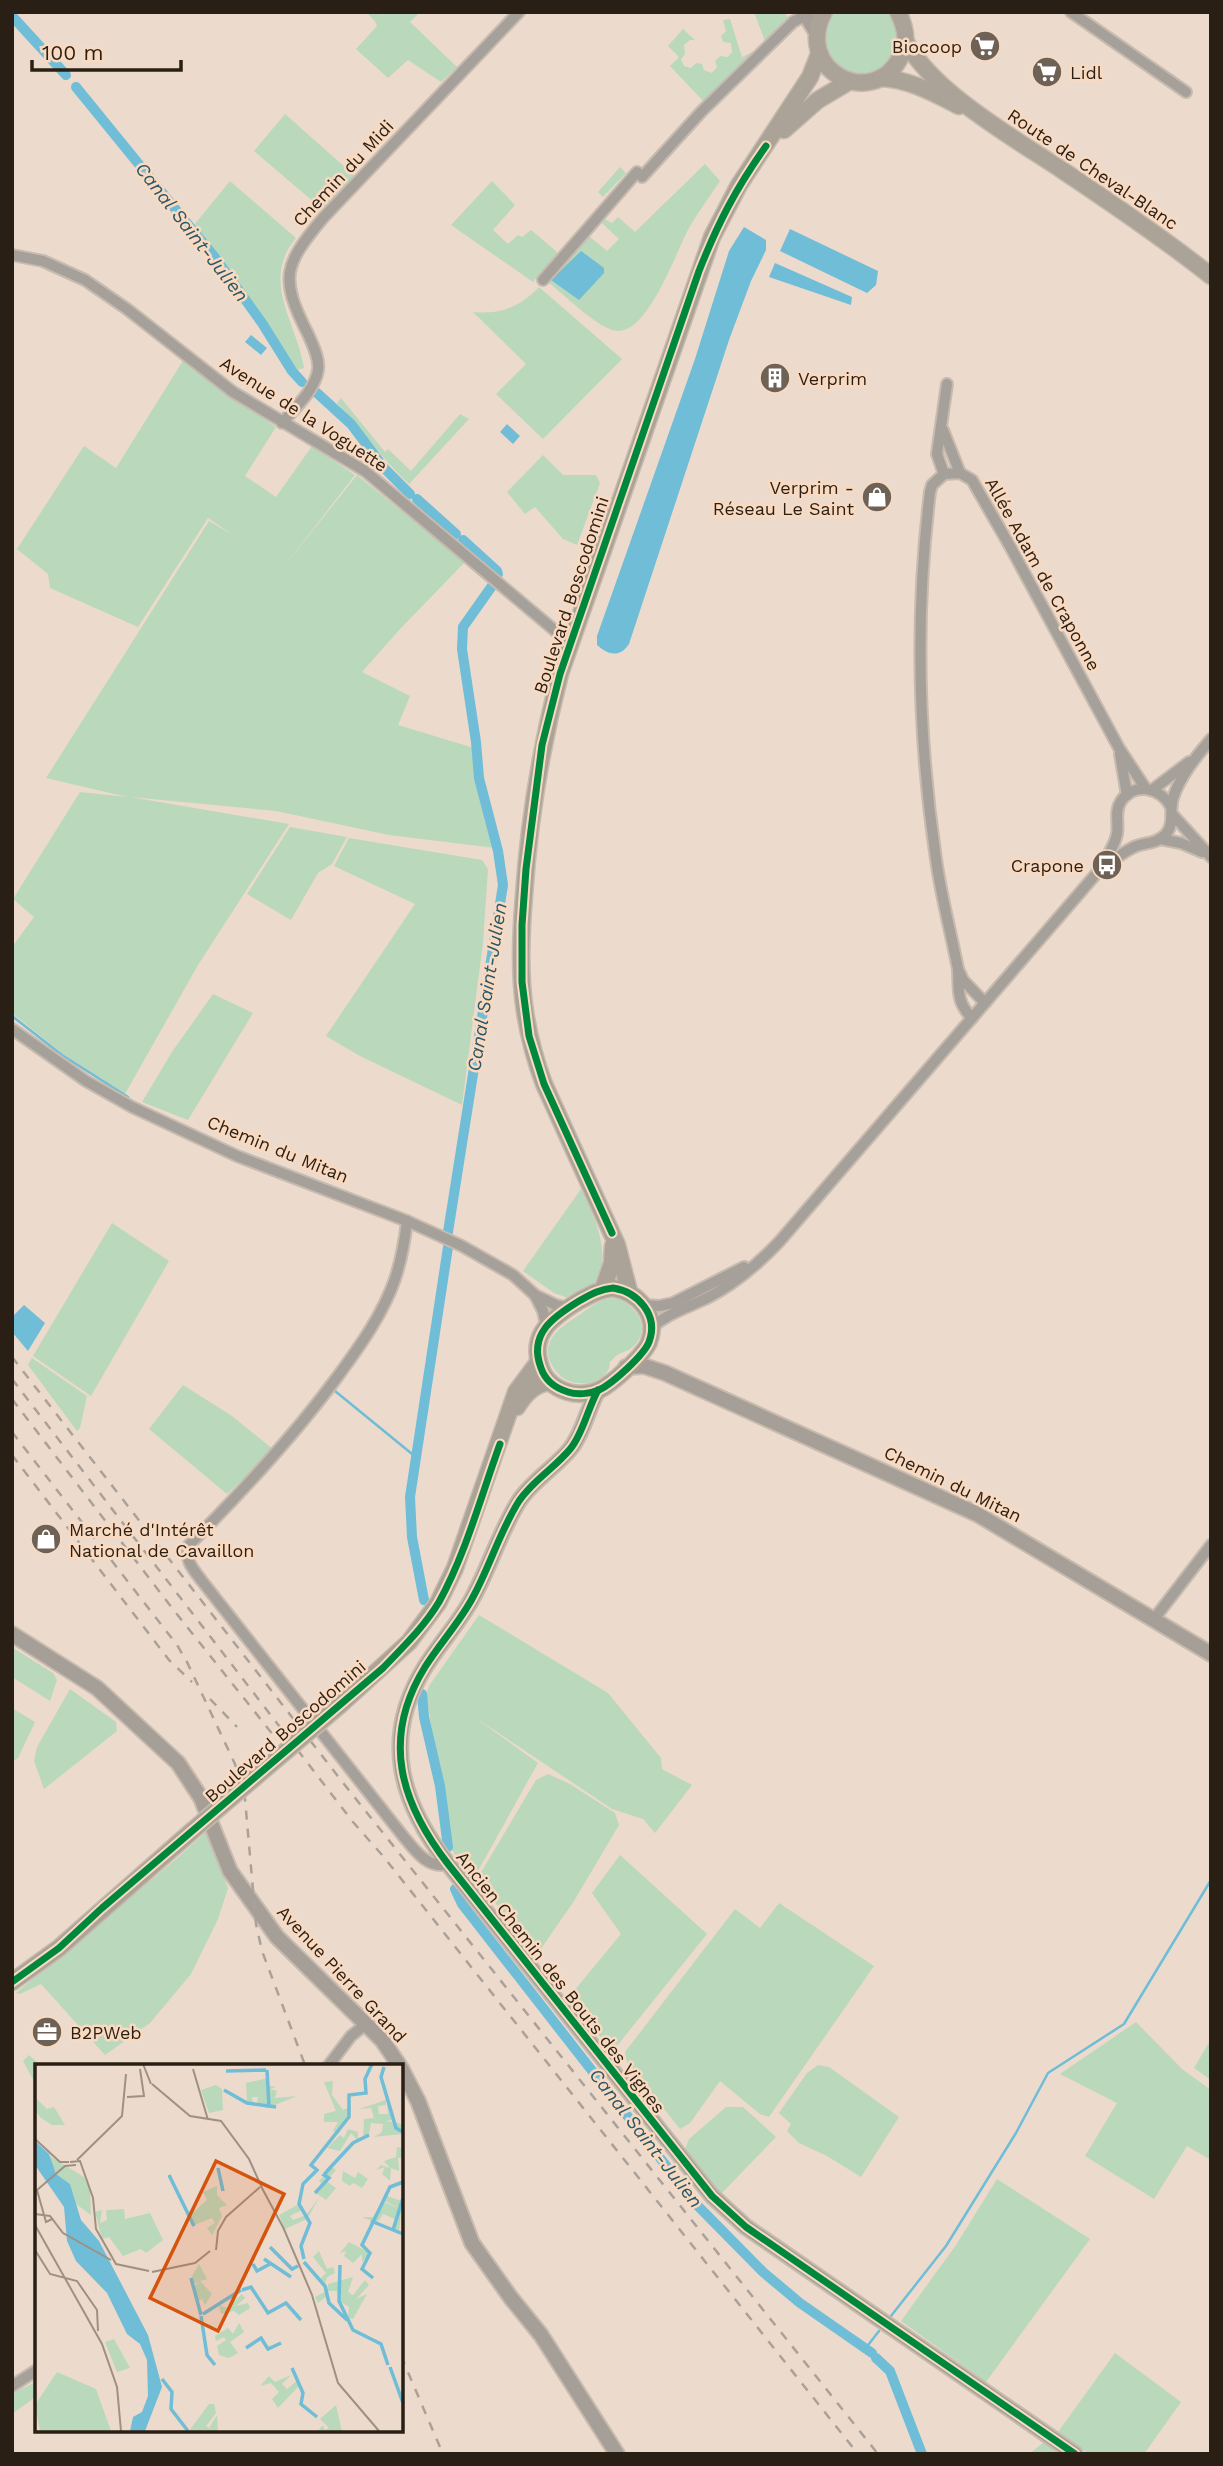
<svg xmlns="http://www.w3.org/2000/svg" width="1223" height="2466" font-family="'Work Sans',sans-serif">
<style>
.green{fill:#bad8bb}
.water{fill:#6fbdd7}
.lines{fill:none;stroke-linecap:round;stroke-linejoin:round}
.stream{stroke:#6fbdd7;stroke-width:2.5}
.canal{stroke:#6fbdd7;stroke-width:10}
.street-casing{stroke:#c7baae;stroke-width:14}
.secondary-casing{stroke:#c7baae;stroke-width:18}
.primary-casing{stroke:#c7baae;stroke-width:19}
.street{stroke:#a6a09a;stroke-width:10}
.secondary{stroke:#a69f97;stroke-width:14}
.primary{stroke:#aba298;stroke-width:16}
.rail{stroke:#aba199;stroke-width:2.5;stroke-dasharray:9 9;stroke-linecap:butt}
.primary-bridge-casing{stroke:#c7baae;stroke-width:19;stroke-linecap:butt}
.primary-bridge{stroke:#aba298;stroke-width:16}
.cycleway-casing{stroke:#f9dac0;stroke-width:11}
.cycleway{stroke:#00873e;stroke-width:7}
.labels{text-anchor:middle;dominant-baseline:central;stroke-width:5;stroke-linejoin:round;paint-order:stroke}
.poi-label{font-size:18px;fill:#2a1f15;stroke:#f9dac0;text-anchor:start}
.street-label{font-size:18px;fill:#2a1f15;stroke:#f9dac0}
.water-label{font-size:19px;font-style:italic;fill:#29586b;stroke:#f9dac0}
.inset-river{fill:none;stroke:#6fbdd7;stroke-width:3.5}
.inset-road{fill:none;stroke:#9e9083;stroke-width:2}
.view{fill:#d5530d;fill-opacity:0.15;stroke:#d5530d;stroke-width:3.5}
.inset-edge{fill:none;stroke:#2a1f15;stroke-width:3.5}
</style>
<rect width="100%" height="100%" fill="#ecdbcd"/>
<g class="green">
<polygon points="366,12 384,12 378,19 385,12 420,12 410,22 457,67 441,82 408,60 388,78 356,49 377,26 375,21"/>
<polygon points="754,12 785,12 790,22 766,44"/>
<path d="M832 12H890C898 25 902 39 894 53 870 97 802 64 832 12Z"/>
<polygon points="730,19 742,57 759,49 706,104 670,66 679,57 668,46 683,29 695,40 690,40 684,45 685,54 681,59 684,66 691,68 696,63 702,64 704,70 712,73 717,67 715,61 720,56 728,57 732,52 731,43 723,42 721,36 726,31 723,20"/>
<polygon points="285,114 355,176 322,209 254,151"/>
<path d="M705 164 720 181C710 196 699 211 690 226 677 249 650 330 619 331 601 332 565 295 549 283V277L589 236 607 251 619 239 602 223 605 219 612 223 618 217 635 232Z"/>
<polygon points="620,167 626,173 603,197 598,192"/>
<path d="M230 181 296 238C260 281 297 323 304 368L297 370 194 225Z"/>
<polygon points="492,181 515,205 493,230 508,244 518,235 522,237 531,230 556,251 557,254 533,282 451,225"/>
<path d="M539 287 622 359 543 439 496 394 526 364 473 312C500 315 520 307 539 287Z"/>
<polygon points="184,359 276,427 245,476 276,497 312,446 355,475 282,569 357,475 465,562 401,628 362,672 410,696 398,725 474,748 478,779 495,848 389,835 276,811 130,797 289,824 198,965 125,1094 63,1054 12,1013 12,947 34,917 13,899 80,792 127,797 46,778 209,521 233,535 208,518 138,627 50,588 48,574 17,549 84,446 116,468"/>
<path d="M341 398 385 452 388 449 411 471 460 414 469 419 409 484C383 460 362 429 337 403Z"/>
<polygon points="543,455 563,475 596,475 600,483 577,545 563,539 535,507 525,514 507,492"/>
<polygon points="290,827 347,837 332,864 318,873 291,920 247,894"/>
<polygon points="349,838 482,860 488,869 483,943 462,1105 360,1056 326,1036 415,904 334,866"/>
<polygon points="213,994 253,1013 188,1120 142,1102 172,1052"/>
<path d="M581 1189C593 1214 613 1254 596 1281 590 1290 577 1294 568 1298L554 1293 523 1271Z"/>
<polygon points="112,1223 169,1261 91,1396 33,1356"/>
<path d="M612 1298C634 1301 652 1326 635 1345 628 1353 619 1351 613 1359 606 1366 612 1359 609 1368 605 1380 588 1385 577 1383 568 1382 560 1377 555 1370 536 1343 559 1328 579 1315 590 1308 599 1299 612 1298Z"/>
<polygon points="32,1358 87,1396 80,1428 77,1431 28,1365"/>
<polygon points="183,1385 232,1416 274,1450 227,1494 149,1429"/>
<polygon points="479,1615 608,1693 661,1758 662,1769 692,1785 655,1833 643,1819 612,1809 473,1716 538,1763 473,1880 452,1850 426,1695 429,1686"/>
<polygon points="13,1648 53,1673 57,1680 50,1701 12,1677"/>
<polygon points="70,1689 116,1722 117,1731 44,1789 34,1761 37,1747"/>
<polygon points="12,1708 35,1722 18,1758 12,1762"/>
<polygon points="548,1774 570,1784 615,1813 619,1825 574,1901 536,1956 477,1879 536,1780"/>
<polygon points="207,1831 228,1888 218,1919 191,1974 150,2023 105,2055 41,1984 20,1994 16,1993 175,1860"/>
<polygon points="620,1855 707,1934 612,2052 569,1997 621,1934 592,1893"/>
<polygon points="779,1903 874,1966 769,2117 760,2114 720,2081 690,2123 680,2129 627,2062 625,2052 735,1909 760,1928"/>
<polygon points="1136,2022 1182,2069 1211,2090 1211,2160 1187,2146 1154,2199 1085,2156 1117,2103 1060,2074"/>
<polygon points="1211,2039 1211,2080 1194,2068"/>
<polygon points="29,2055 40,2065 37,2065 37,2087 23,2061"/>
<polygon points="818,2065 829,2067 899,2117 861,2177 827,2156 799,2143 787,2131 791,2124 779,2113 807,2073"/>
<polygon points="726,2107 743,2107 776,2137 720,2195 684,2152 689,2139"/>
<polygon points="997,2179 1090,2239 986,2382 901,2321 956,2245"/>
<polygon points="1115,2353 1181,2402 1144,2454 1089,2454 1058,2432"/>
<polygon points="37,2381 37,2396 12,2414 12,2394"/>
<polygon points="1044,2442 1060,2454 1029,2454"/>
</g>
<g class="water">
<path d="M744 227 766 240V250L751 281 729 340 629 644C620 658 608 655 597 645V636L695 359 729 251Z"/>
<polygon points="790,229 878,271 876,285 867,293 780,251"/>
<polygon points="581,251 604,268 604,273 579,300 551,280"/>
<polygon points="775,263 852,297 851,305 769,277"/>
<polygon points="251,335 267,348 261,355 245,342"/>
<polygon points="507,424 520,436 513,444 500,432"/>
<polygon points="24,1305 45,1323 28,1351 12,1332 12,1317"/>
</g>
<g class="lines">
<g class="stream">
<polyline points="12,1016 62,1055 128,1097"/>
<polyline points="335,1391 417,1458"/>
<polyline points="891,2316 946,2246 1016,2133 1048,2073 1124,2024 1211,1880"/>
<polyline points="865,2349 879,2331"/>
</g>
<g class="canal">
<polyline points="12,16 66,75"/>
<polyline points="76,87 216,259 262,323 292,371 302,382"/>
<polyline points="317,393 351,424 385,469 410,494"/>
<polyline points="417,499 456,534"/>
<polyline points="463,540 497,571 498,574"/>
<polyline points="448,1232 503,885 498,851 479,778 476,742 462,649 463,627 492,586"/>
<polyline points="424,1600 412,1537 410,1497 448,1247"/>
<polyline points="422,1694 424,1717 440,1786 448,1847"/>
<polyline points="455,1889 462,1904 696,2204 763,2272 800,2303 872,2353"/>
<polyline points="876,2358 890,2371 922,2454"/>
</g>
<g class="street-casing">
<g id="street">
<polyline points="1071,12 1186,92"/>
<polyline points="12,255 43,261 85,280 127,309 233,392 365,471 559,634"/>
<polyline points="543,280 637,172 642,177 701,112 793,22 806,15"/>
<path d="M282 423C295 408 315 390 318 370 320 359 312 343 308 334 279 277 284 265 323 218L519 12"/>
<polyline points="943,430 960,473"/>
<polyline points="944,474 937,454 947,384"/>
<polyline points="1120,754 1127,795"/>
<polyline points="1152,790 1189,762"/>
<polyline points="1172,814 1211,857"/>
<polyline points="1160,839 1181,843 1202,852"/>
<path d="M1101 870C1111 862 1120 854 1132 848 1143 842 1156 845 1166 834 1175 823 1169 811 1173 798 1180 776 1196 757 1211 739"/>
<path d="M958 969C951 933 941 896 936 859 918 737 915 614 930 492L932 485 944 474 960 473 972 480 1011 548 1119 748 1146 789"/>
<path d="M972 1018C956 1002 959 989 958 969L963 980 985 1003"/>
<polyline points="12,1029 86,1081 132,1107 237,1156 407,1221 462,1246 513,1275 535,1295 556,1305 569,1308"/>
<path d="M407 1221C405 1239 401 1261 395 1279 383 1314 360 1346 338 1376 293 1437 243 1491 189 1545 184 1560 193 1569 202 1581L403 1836C414 1849 428 1870 448 1864"/>
<polyline points="535,1295 543,1311 546,1325"/>
<polyline points="644,1305 659,1306 673,1303 744,1267"/>
<path d="M651 1328C668 1313 689 1307 709 1297 736 1283 758 1264 779 1242L1096 874C1104 862 1114 848 1117 834 1119 823 1114 812 1121 801 1135 781 1161 788 1171 807"/>
<polyline points="1154,1619 1211,1545"/>
<polyline points="329,2065 351,2036 366,2024"/>
<polyline points="12,2386 37,2370"/>
</g>
</g>
<g class="secondary-casing">
<g id="secondary">
<polyline points="804,12 816,32"/>
<polyline points="626,1367 644,1366 665,1373 977,1514 1211,1654"/>
<path d="M598 1390C588 1408 583 1433 571 1448 556 1467 533 1480 519 1501 500 1531 490 1566 473 1597 460 1622 440 1643 425 1667 381 1738 400 1802 448 1864L712 2196 746 2227 1075 2454"/>
<polyline points="12,1634 97,1688 178,1763 201,1798 230,1871 277,1937 382,2040 399,2065"/>
<polyline points="401,2068 418,2101 472,2243 511,2298 541,2335 617,2454"/>
</g>
</g>
<g class="primary-casing">
<g id="primary">
<path d="M824 12C793 70 872 111 900 58 909 43 906 28 898 12"/>
<path d="M906 42C934 93 1014 138 1062 170 1113 204 1163 238 1211 276"/>
<path d="M880 78C909 79 934 93 959 106"/>
<polyline points="784,130 818,100 850,81"/>
<path d="M613 1288C638 1292 659 1315 649 1342 644 1355 612 1384 599 1390 590 1394 577 1395 568 1392 555 1388 545 1380 541 1368 528 1334 553 1317 579 1301 590 1295 600 1289 613 1288Z"/>
<polyline points="603,1289 612,1263 613,1246"/>
<path d="M629 1291 617 1245 544 1084C535 1060 529 1037 525 1012 519 973 521 933 524 895 529 820 541 747 560 674L712 237 739 185 810 77 819 54"/>
<path d="M517 1407C525 1394 534 1384 550 1382"/>
<polyline points="340,1705 409,1642 438,1603 455,1568 516,1392 539,1361"/>
<polyline points="12,1982 59,1948 192,1831"/>
</g>
</g>
<use href="#street" class="street"/>
<use href="#secondary" class="secondary"/>
<use href="#primary" class="primary"/>
<g class="rail">
<polyline points="12,1357 344,1784 878,2454"/>
<polyline points="12,1379 353,1822 383,1856 858,2454"/>
<polyline points="12,1399 172,1608 274,1736"/>
<polyline points="12,1432 177,1645 187,1662 235,1764 245,1799 256,1924 262,1951 305,2065"/>
<polyline points="12,1455 169,1660 192,1682"/>
<polyline points="210,1699 237,1727"/>
<polyline points="401,2356 443,2454"/>
</g>
<g class="primary-bridge-casing">
<polyline id="primary-bridge" points="192,1831 340,1705"/>
</g>
<use href="#primary-bridge" class="primary-bridge"/>
<g class="cycleway-casing">
<g id="cycleway">
<path d="M612 1233 544 1084 529 1036 522 982V925L526 869 542 745 560 674 699 271C718 223 736 188 766 146"/>
<path d="M613 1288C638 1292 659 1315 649 1342 644 1355 612 1384 599 1390 590 1394 577 1395 568 1392 555 1388 545 1380 541 1368 528 1334 553 1317 579 1301 590 1295 600 1289 613 1288Z"/>
<path d="M598 1390C588 1408 583 1433 571 1448 556 1467 533 1480 519 1501 500 1531 490 1566 473 1597 460 1622 440 1643 425 1667 381 1738 400 1802 448 1864L712 2196 746 2227 1075 2454"/>
<path d="M12 1982 59 1948 102 1908 383 1668C403 1647 424 1627 439 1602 466 1553 481 1496 500 1444"/>
</g>
</g>
<use href="#cycleway" class="cycleway"/>
</g>
<defs>
<g id="supermarket-disc" transform="scale(1.575)"><circle r="9.5" fill="#6e6155" stroke="#f9dac0"/><path d="M-6-5.5h2.5l.6 2H6L4.5 2H-2.5L-4.4-4H-6ZM-1.5 3.2a1.3 1.3 0 1 0 .1 0ZM3 3.2a1.3 1.3 0 1 0 .1 0Z" fill="#fff"/></g>
<g id="building-disc" transform="scale(1.575)"><circle r="9.5" fill="#6e6155" stroke="#f9dac0"/><path d="M-4-6H4V6H1V3H-1V6H-4ZM-2.5-4.3h1.7v1.8h-1.7ZM.8-4.3h1.7v1.8H.8ZM-2.5-1h1.7V.8h-1.7ZM.8-1h1.7V.8H.8Z" fill="#fff"/></g>
<g id="shop-disc" transform="scale(1.575)"><circle r="9.5" fill="#6e6155" stroke="#f9dac0"/><path d="M-5-2.5h2.3a2.7 3.5 0 0 1 5.4 0H5L5.5 6h-11ZM-1.5-2.5h3a1.5 2.3 0 0 0-3 0Z" fill="#fff"/></g>
<g id="bus-disc" transform="scale(1.575)"><circle r="9.5" fill="#6e6155" stroke="#f9dac0"/><path d="M-5-6H5V4H4V6H2V4H-2V6H-4V4H-5ZM-3.5-4V0h7V-4ZM-3.5 1.2v1.5H-2V1.2ZM2 1.2v1.5H3.5V1.2Z" fill="#fff"/></g>
<g id="office-disc" transform="scale(1.575)"><circle r="9.5" fill="#6e6155" stroke="#f9dac0"/><path d="M-6-3h4V-5.5h4V-3h4V5H-6ZM-1-4.5V-3h2v-1.5ZM-6 0V1H6V0Z" fill="#fff"/></g>
</defs>
<g fill-rule="evenodd">
<use href="#supermarket-disc" x="985" y="46"/>
<use href="#supermarket-disc" x="1047" y="72"/>
<use href="#building-disc" x="775" y="378"/>
<use href="#shop-disc" x="877" y="497"/>
<use href="#bus-disc" x="1107" y="865"/>
<use href="#shop-disc" x="46" y="1539"/>
<use href="#office-disc" x="47" y="2032"/>
</g>
<g class="labels">
<g class="poi-label">
<text x="962" y="46" text-anchor="end">Biocoop</text>
<text x="1070" y="72">Lidl</text>
<text x="798" y="378">Verprim</text>
<text x="854" y="487" text-anchor="end">Verprim -<tspan x="854" dy="21">Réseau Le Saint</tspan></text>
<text x="1084" y="865" text-anchor="end">Crapone</text>
<text x="69" y="1529">Marché d'Intérêt<tspan x="69" dy="21">National de Cavaillon</tspan></text>
<text x="70" y="2032">B2PWeb</text>
</g>
<g class="street-label">
<text transform="translate(1093 169) rotate(34)">Route de Cheval-Blanc</text>
<text transform="translate(343 173) rotate(-47)">Chemin du Midi</text>
<text transform="translate(304 414) rotate(33)">Avenue de la Voguette</text>
<text transform="translate(1043 574) rotate(61)">Allée Adam de Craponne</text>
<text transform="translate(571 595) rotate(-72)">Boulevard Boscodomini</text>
<text transform="translate(278 1149) rotate(22)">Chemin du Mitan</text>
<text transform="translate(953 1484) rotate(26)">Chemin du Mitan</text>
<text transform="translate(285 1731) rotate(-41)">Boulevard Boscodomini</text>
<text transform="translate(342 1974) rotate(47)">Avenue Pierre Grand</text>
<text transform="translate(561 1982) rotate(52)">Ancien Chemin des Bouts des Vignes</text>
</g>
<g class="water-label">
<text transform="translate(192 232) rotate(52)">Canal Saint-Julien</text>
<text transform="translate(487 987) rotate(-81)">Canal Saint-Julien</text>
<text transform="translate(646 2138) rotate(52)">Canal Saint-Julien</text>
</g>
</g>
<g transform="translate(35 2064)">
<rect width="368" height="368" fill="#ecdbcd"/>
<path d="M233 14 235 22 241 23 235 25 242 27 240 34 262 32 233 44 222 41 223 33H217L218 40 212 38 211 19ZM298 17 297 31 308 46 315 43 314 32 316 44 304 69 298 67 303 58H289V50L301 47 289 18ZM181 21 187 25 188 46 174 49 166 26ZM0 33 12 45 19 43 30 61H17L6 54 0 47ZM351 36V41L343 42 344 50H353L352 41H356L358 56 351 57 367 60V70L339 73 347 68 348 60 336 59 334 70 328 74 329 55 339 54 336 44 324 45ZM313 65 323 68V77L316 69 305 87 292 84 305 71 309 74ZM362 83 367 84V94H363L364 107 356 104 355 117 347 110 350 103 341 106 346 101 355 104 349 97 361 93ZM13 91 49 113 55 126 56 151 41 140 35 120 21 110ZM297 103 301 106 291 117 301 124 291 136 281 129 288 121 284 117ZM308 107 320 114 323 108 333 115 327 124 318 119 315 122 307 117ZM182 122V131L192 141 184 144 187 152 177 171 172 164 180 159 177 154 159 161 154 152 172 136 168 128ZM352 132 367 137 364 168 359 167 362 156 348 150 342 159 327 153H338L349 138 365 145 350 137ZM284 134 272 155 250 165 244 151 264 140 267 146 255 152 258 156 271 151ZM89 145 90 155 115 149 128 176 111 189 106 185 88 192 74 173 67 175 60 148 67 146 65 159 72 156 71 146ZM314 178 335 189 327 198V190L318 199 309 192 311 187 305 189ZM284 187 292 205 298 203 300 209 292 213 290 220 284 216 291 209 278 193ZM164 200 172 215 165 217 177 230 170 241 167 235 162 238 159 223 163 218 158 220 157 212ZM318 213 313 228 318 231 330 216 334 221 321 235 332 230 318 255 313 254 314 243 304 237 302 227H292L293 231 283 239 280 233 290 228 291 232 293 220ZM207 230 210 234 201 242 213 239 215 244 204 251 199 247 186 250 184 241 192 244ZM204 259 209 268 195 278 203 289 194 294 184 291 182 282 191 276 189 273 181 277 180 272 193 264 198 270ZM79 275 95 304 82 308 70 278ZM22 308 61 325 76 367H5L0 341ZM256 311 247 320 252 325 263 316 265 321 243 344 237 335 244 328 236 319 225 322 234 312 240 318ZM174 340H179L181 349 171 362 174 364 182 351 183 367H154ZM301 341 307 367H283L288 361 290 366 294 364 285 355Z" fill="#bad8bb"/>
<path d="M0 77 14 90 21 110 35 120 46 156 64 177 113 271 127 323 110 367H95L98 353 107 348 113 332 112 296 105 280 92 270 72 229 41 197 32 177 29 143 0 101Z" fill="#6fbdd7"/>
<path class="inset-river" d="M349 3 346 13 361 64 368 68M232 6 234 43M191 7 231 6M189 26 212 39 241 43M183 104 188 127M134 111 159 162M280 129 294 114 289 111 293 106 318 79 334 71M336 157 368 170M358 166 368 134M235 183 257 205 263 202M229 195 256 213M269 195 266 182 275 159 264 140 268 120 282 106 276 101 314 53V31L331 29 330 15 337 0M269 198 290 222 294 239 312 256M218 200 222 207 235 200M305 201 304 237 318 266 346 280 353 301M156 214 166 251M338 214 327 205 335 189 327 181 355 123 368 118M207 226 216 223 233 249 251 239 266 256M168 250 206 226M166 252 172 291 180 301M211 284 226 274 233 285 246 279M355 303 368 339M257 304 268 329 266 340 282 353M127 315 137 328 136 345 153 367"/>
<path class="inset-road" d="M108 0 116 20M158 5 173 56M117 20 155 52 186 57 214 95 228 126M92 33 109 32 105 5M0 75 25 98H34M42 96 87 52 91 10M35 98 45 97 58 134 61 165 81 200 114 207M228 126 249 165M0 150 15 152 28 169 76 196M17 155 11 158 2 126 30 102 41 101M0 161 67 280 82 323 86 367M248 163 277 231 303 319 344 367M0 186 15 210 42 217 62 246 63 267M181 186 183 167 191 153 225 123M117 208 160 199 175 187"/>
<path class="view" d="M181 97 249 130 183 267 115 234Z"/>
<rect width="368" height="368" class="inset-edge"/>
</g>
<rect width="1223" height="2466" fill="none" stroke="#2a1f15" stroke-width="28"/>
<path d="M32 60v10h149v-10" fill="none" stroke="#2a1f15" stroke-width="3.5"/>
<text x="42" y="60" font-size="21" fill="#2a1f15" stroke="#f9dac0" stroke-width="5" paint-order="stroke">100 m</text>
</svg>
